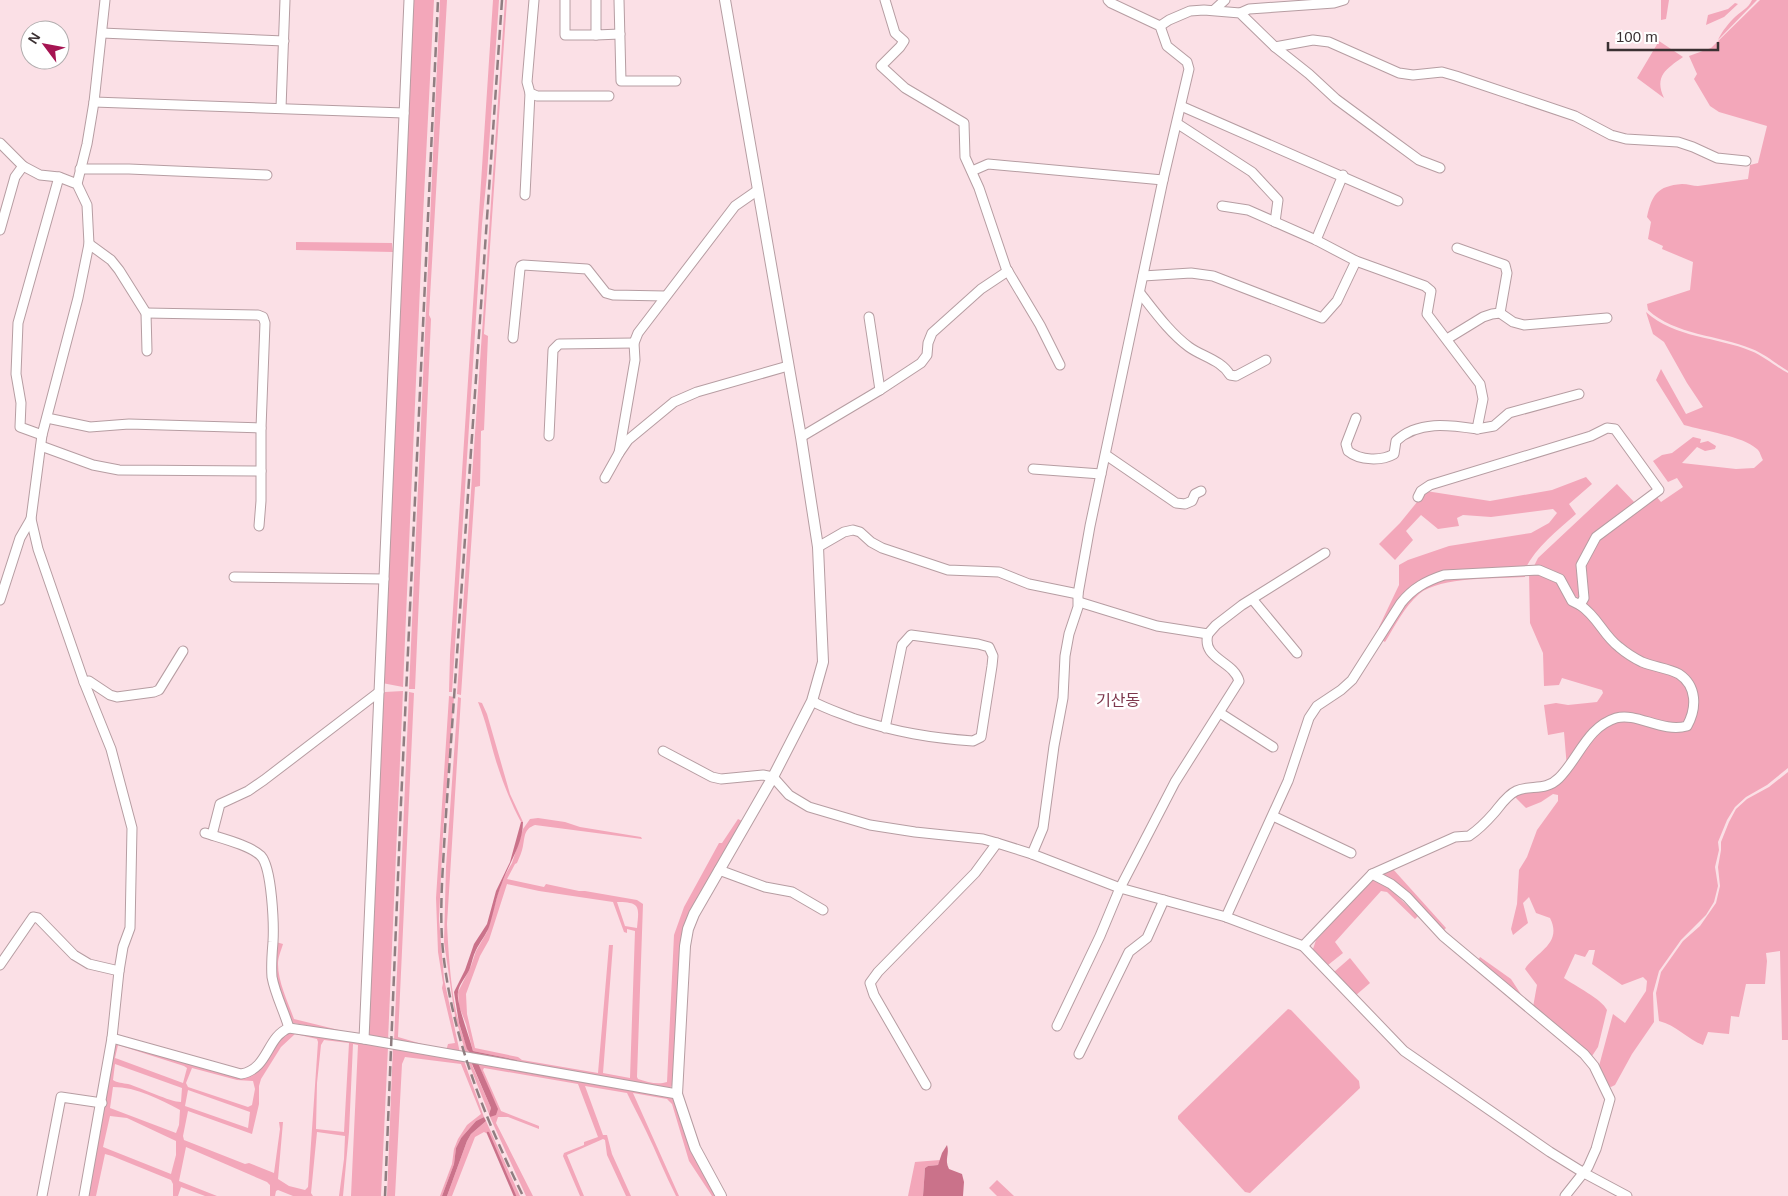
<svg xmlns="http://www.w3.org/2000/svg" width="1788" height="1196" font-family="Helvetica,'Noto Sans KR',sans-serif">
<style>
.green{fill:#f3a7ba;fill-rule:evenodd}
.water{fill:#ca728a}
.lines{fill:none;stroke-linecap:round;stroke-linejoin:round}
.stream{stroke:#ca728a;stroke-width:2.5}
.minor-casing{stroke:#b69da2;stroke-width:11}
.major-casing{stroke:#b69da2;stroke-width:12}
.minor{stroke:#fff;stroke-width:9}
.major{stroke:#fff;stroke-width:10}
.rail{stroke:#8f7e81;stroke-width:2.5;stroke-dasharray:10 5;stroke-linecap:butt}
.labels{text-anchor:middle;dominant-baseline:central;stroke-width:5;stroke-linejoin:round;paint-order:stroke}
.quarter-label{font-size:16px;fill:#7d374c;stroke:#fff}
</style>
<rect width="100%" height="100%" fill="#fbe0e6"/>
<g class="green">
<polygon points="413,0 434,0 423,216 403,687 382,683 400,315"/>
<polygon points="440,0 447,0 429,315 431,319 415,689 409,689"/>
<polygon points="493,0 499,0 487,175 482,224 452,692 449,692 450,655"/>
<polygon points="505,0 507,0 484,334 488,336 484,430 481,431 480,486 475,487 461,695 457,694"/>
<polygon points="1661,0 1669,0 1666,19 1661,20"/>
<path d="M1752 0H1757L1718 40C1722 31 1729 23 1735 17 1742 10 1748 9 1752 0Z"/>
<path d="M1760 0H1788V371C1776 364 1765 354 1752 349 1718 335 1675 335 1648 310L1647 304 1690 290 1693 262 1662 249 1663 246 1648 239 1651 222 1647 217C1652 195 1657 186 1682 184 1688 184 1693 186 1698 186 1715 184 1731 181 1748 179L1750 165 1758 163 1767 126 1719 112 1710 106 1694 79 1697 74 1689 56 1711 48Z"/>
<polygon points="1735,3 1738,4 1724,17 1706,25 1708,15 1728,9"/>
<path d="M1659 41 1683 57C1666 69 1654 76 1664 98L1637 78Z"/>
<polygon points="296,242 392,243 393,252 296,250"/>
<path d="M1646 312C1674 338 1718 337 1751 351 1764 356 1776 367 1788 373V768L1767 785 1746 797 1735 807 1727 820 1718 842 1719 850 1715 867 1718 886 1714 902 1706 915 1681 940 1659 971 1653 993 1654 1022 1632 1054 1615 1085 1611 1087 1606 1085 1599 1066 1613 1014 1625 1023 1646 991 1647 981 1643 977 1622 985 1592 964 1595 950H1589L1585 957 1575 954 1564 978C1575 986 1602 999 1607 1010L1598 1047 1592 1056 1584 1052 1533 1007 1537 985 1525 969C1536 952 1563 944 1550 918L1536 913 1529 897 1523 903 1528 923 1513 935 1511 929 1517 904 1519 870 1527 857 1537 830 1558 801V795L1553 794 1541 802 1526 808 1515 797C1526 789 1544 793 1555 784 1580 764 1588 726 1621 719 1633 721 1672 734 1681 731 1689 729 1693 722 1695 715 1709 671 1664 673 1639 658 1630 654 1620 648 1613 641 1610 637 1607 633 1603 630L1602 633C1613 645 1626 658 1642 665 1649 668 1657 668 1664 671 1690 681 1697 698 1686 723 1676 728 1666 726 1656 723 1644 720 1626 714 1613 716 1594 721 1577 752 1567 768L1564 732 1548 735 1544 705 1556 703 1568 705 1597 702 1603 693 1602 690 1562 678 1559 685 1544 686 1543 653 1530 623 1529 572C1571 574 1553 592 1578 607L1584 604C1588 593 1585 584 1585 573 1585 559 1593 546 1601 536L1656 496 1661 502 1683 487 1677 478 1668 482 1653 461 1662 455 1672 453 1693 437 1701 439 1700 443 1708 441 1716 446 1715 449 1705 451 1697 447 1682 463 1736 469 1754 468 1763 460C1761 457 1760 451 1757 449 1743 436 1704 431 1684 425L1656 380 1661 369 1686 414 1703 407 1687 383 1664 342 1653 334Z"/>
<path d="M1586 477 1592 484 1569 504 1576 514C1557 531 1537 546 1525 569L1429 577 1381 629 1379 627 1399 585V565L1408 560 1449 546 1531 533 1549 523 1557 513 1553 509 1491 517 1463 515 1457 518 1459 526 1438 529 1421 515 1406 531 1413 540 1395 560 1379 544 1400 523 1426 491 1490 501 1552 490Z"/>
<path d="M1617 484 1635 503 1587 546 1582 596 1578 598C1573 595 1572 590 1569 585 1561 571 1549 568 1534 566L1538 558Z"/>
<path d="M1525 574V577C1497 579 1441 576 1419 594 1404 607 1395 626 1385 642L1380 639 1413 592 1447 578Z"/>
<polygon points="403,691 388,1041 370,1036 367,1033 383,694 385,692"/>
<polygon points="409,692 414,693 398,1037 446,1051 448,1044 455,1043 442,988 443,983 438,952 436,898 449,696 454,697 443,833 439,919 444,979 460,1053 394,1042"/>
<path d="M458 697 461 698 447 924C449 961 452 1024 472 1055L466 1054 455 1016 444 942 446 867Z"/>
<path d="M478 702 482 703 487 714 510 794 523 822H521C511 803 503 783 496 761 490 741 486 721 478 702Z"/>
<path d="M1788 772V1040H1782L1780 951 1766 953 1767 961 1765 984H1746L1739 1017 1731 1016 1729 1034 1708 1032 1703 1045C1687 1039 1676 1025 1659 1021L1656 993 1661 972 1683 941 1700 926 1716 903 1720 886 1718 867 1721 850V842L1729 822 1736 809 1747 799 1769 787Z"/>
<path d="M538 818 565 822 580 827 641 837 642 839 535 825C524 829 525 836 523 846 522 852 519 858 517 863L515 864 507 879 544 887 546 884 579 891H585L637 900 643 904 637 1077 638 1079C647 1082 658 1085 667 1082L674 935 684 907 719 843H722L738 819 742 821 689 917 674 1083 669 1089 473 1056 475 1054 517 1062V1060L473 1051 466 1024 459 1006 458 992 471 966 476 951 487 932 499 890 505 875 512 863 523 829 530 819ZM507 884 539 891 613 902 624 932 627 933V929L635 931 630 1078 603 1073 613 945H609L598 1073 522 1060 518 1057 475 1048 467 1014 466 994 480 956 489 940ZM617 902C641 902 639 907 637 928L625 926Z"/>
<polygon points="1392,868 1446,928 1442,932 1383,874"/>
<polygon points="1372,880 1380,881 1387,886 1418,916 1415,919 1387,892 1381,891 1335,942 1343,953 1328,965 1313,949 1316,940"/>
<path d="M276 942 283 944C281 951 278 957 278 964 278 982 288 1002 294 1019L359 1035 293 1023C277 997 275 971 276 942Z"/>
<polygon points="1480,957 1511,979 1524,999 1477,962"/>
<polygon points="1350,958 1370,983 1355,996 1334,972"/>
<polygon points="1288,1009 1291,1010 1359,1081 1360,1088 1250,1193 1245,1192 1178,1119 1178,1116"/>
<path d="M291 1031 388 1047 381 1196H351L358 1045 353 1044 349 1132 343 1196H339L344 1159 345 1136 317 1132 311 1193 313 1196H293L278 1190 276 1191 275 1196H270V1185L267 1182 186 1147 179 1181 217 1196H205L181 1187 178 1196H173V1184L171 1180 112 1156 105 1154 96 1196H87L114 1041 231 1076C240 1077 247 1078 254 1073L276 1041ZM295 1034 317 1039 318 1042 308 1187 305 1190 289 1186 278 1179 283 1122H279L280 1129 274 1173 249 1163 245 1164 184 1140 183 1136 188 1111 252 1134 259 1104V1086L261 1079 281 1047ZM324 1040 349 1043 344 1132 316 1129 317 1083 321 1045ZM118 1045 184 1066 187 1068 183 1083 118 1059 115 1058ZM115 1064 182 1088 181 1102C170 1102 142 1088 128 1084 123 1083 117 1083 113 1080ZM192 1068 237 1080 253 1081 255 1089 252 1105 248 1107 188 1087 186 1083ZM113 1087C137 1087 159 1099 180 1110L179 1125 176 1133 110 1108ZM188 1090 250 1112 248 1128 185 1106ZM110 1116 127 1118 176 1141V1155L171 1174 103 1147Z"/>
<polygon points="393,1046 463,1058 484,1117 476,1121 461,1138 456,1148 454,1164 442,1196 440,1196 452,1164 454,1149 458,1139 467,1125 481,1114 461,1064 405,1057 402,1064 395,1196 387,1196"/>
<polygon points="467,1059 472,1060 472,1065 491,1108 489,1114"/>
<path d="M478 1063 673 1097 719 1196H712L689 1161 672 1104 667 1099 633 1093 679 1196H676C665 1175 657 1153 646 1131 640 1118 633 1106 627 1093L585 1086 603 1135H607L612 1154 631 1196H626L607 1155 605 1140 603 1139 567 1155 584 1196H580L563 1156 564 1153 584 1145V1142L598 1137 578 1084 484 1068 483 1070 501 1111 539 1126V1129L508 1117H498L496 1123 533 1196H526L490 1117 493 1115 487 1085Z"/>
<polygon points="486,1121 520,1196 516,1196 488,1134 484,1132 475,1137 452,1196 447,1196 467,1141 471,1134"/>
<polygon points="940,1160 938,1165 928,1166 925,1168 923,1196 908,1196 915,1162"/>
<polygon points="997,1180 1014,1196 997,1196 989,1188"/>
</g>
<g class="water">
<path d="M521 822H523C523 844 509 863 502 883 496 897 494 912 489 927 486 935 480 942 476 950 473 956 472 962 470 968 467 976 459 984 458 992 456 1003 470 1038 473 1051L517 1060V1062L475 1054 472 1055 467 1049 459 1023 454 992 465 970 474 944 487 924 496 891 510 862Z"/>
<polygon points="472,1060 478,1063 498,1109 496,1115 490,1117 489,1114 491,1108 472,1064"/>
<polygon points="484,1117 486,1121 471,1134 467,1141 447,1196 442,1196 454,1164 456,1148 461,1138 476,1121"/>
<path d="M947 1145C950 1154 944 1159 949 1169L962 1174 964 1182 963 1196H923L925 1168 928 1166 938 1165 942 1153Z"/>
</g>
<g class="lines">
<polyline class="stream" points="488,1133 515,1196"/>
<g class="minor-casing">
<g id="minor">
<polyline points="534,0 527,82 530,93 537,96 609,96"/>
<polyline points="565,0 565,35 596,35"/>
<polyline points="596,0 596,35 620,34"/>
<polyline points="619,0 621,81 676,81"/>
<polyline points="885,0 895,33 904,41 900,47 881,66 905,88 964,123 965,157 979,188 1006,268 1040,325 1060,365"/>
<polyline points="1214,10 1225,0"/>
<polyline points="1240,13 1249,9 1334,3 1344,0"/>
<polyline points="1160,26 1169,20 1190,11 1204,10 1240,13 1275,47 1313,40 1329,42 1399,73 1413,75 1442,72 1456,76 1575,116 1611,135 1626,139 1678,142 1693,147 1717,158 1746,161"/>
<polyline points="102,33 284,41"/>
<polyline points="1275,47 1309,74 1336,99 1374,127 1419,160 1440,168"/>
<polyline points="94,102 404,113"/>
<polyline points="1181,106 1398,201"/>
<polyline points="281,108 285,0"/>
<polyline points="1178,124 1252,172 1278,200 1275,222"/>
<polyline points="0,143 23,166 40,175 59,177 77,184 87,205 89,244 78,298 42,435 31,519 38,549 84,682 111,749 132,828 130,928 123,947 119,971 112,1038 84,1196"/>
<polyline points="80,169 129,169 267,175"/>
<polyline points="972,171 988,164 1163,180"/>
<polyline points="77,184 87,144 94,102 105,0"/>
<polyline points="525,195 530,93"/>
<polyline points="0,230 15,177 23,166"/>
<polyline points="1316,240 1343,175"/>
<polyline points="89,244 111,260 119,270 146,313 147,351"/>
<polyline points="1457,248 1505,265 1507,273 1500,313"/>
<path d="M1356 261 1425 286 1431 291 1427 314 1480 384 1483 399 1477 429C1450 425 1418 420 1396 441L1394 454C1382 461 1360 461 1348 451L1346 444 1356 418"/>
<polyline points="1143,276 1191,273 1213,276 1322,318 1337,301 1356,261 1316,240 1248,210 1222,206"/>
<path d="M1140 293C1155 312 1170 333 1189 347 1203 357 1221 360 1230 375L1236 376 1266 360"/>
<polyline points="146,313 258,315 263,317 265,323 261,428 261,501 259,526"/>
<polyline points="869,317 880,390"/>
<polyline points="513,338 520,269 521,266 523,265 587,269 606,293 613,295 665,296"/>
<polyline points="1447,339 1483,317 1492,314 1500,313 1513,322 1524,325 1607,318"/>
<polyline points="47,418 90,427 129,424 261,428"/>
<polyline points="1477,429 1494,426 1509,413 1579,394"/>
<polyline points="42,435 20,427 21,403 16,374 18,323 59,177"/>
<polyline points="549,436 553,350 559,344 634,343"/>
<polyline points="801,437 880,390 921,363 927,355 928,343 932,333 981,289 1008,271"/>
<polyline points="41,446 93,465 119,470 261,471"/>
<polyline points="619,453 635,360 634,343 638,333 735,206 758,190"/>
<polyline points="1106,455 1176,503 1185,504 1192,501 1195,494 1201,491"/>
<polyline points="1033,469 1101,474"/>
<polyline points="605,478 619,453 628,440 674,402 697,392 788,366"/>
<polyline points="818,547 844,532 853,530 860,532 871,542 882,548 948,570 999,572 1029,584 1078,594"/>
<polyline points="234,577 384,579"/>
<polyline points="0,600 20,538 31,519"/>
<polyline points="1253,600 1297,653"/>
<polyline points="1079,602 1157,626 1208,634 1216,625 1242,605 1325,553"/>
<polyline points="84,682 89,681 110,695 117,697 154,692 159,690 183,651"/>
<path d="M812 701C826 709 840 713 855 719 896 732 930 738 973 741L981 737 992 666 993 656 989 647 978 644 911 635 902 645 885 728"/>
<polyline points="1220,713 1273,747"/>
<polyline points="663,751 712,777 721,779 763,775 773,777 789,795 809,807 870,825 915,832 983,839 997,843 1032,854 1120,888 1226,917 1303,946 1404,1051 1550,1152 1584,1173 1627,1196"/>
<polyline points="1273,816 1351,853"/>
<path d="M205 833C220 838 250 845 261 856 272 868 274 925 273 942 272 954 271 965 272 977 275 994 284 1011 289 1028"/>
<polyline points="212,835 220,804 248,791 264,780 379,692"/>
<polyline points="1032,854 1043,828 1054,746 1063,698 1065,656 1069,634 1078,607 1078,594 1090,526 1163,180 1189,69 1187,62 1167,46 1160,26 1111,3 1108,0"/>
<polyline points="719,870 765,887 792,892 823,910"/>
<polyline points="1372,874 1391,884 1407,897 1443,936 1584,1054 1594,1066 1610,1099 1596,1149 1588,1167 1565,1196"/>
<path d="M1226 917 1288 781 1309 718 1317 706 1341 690 1352 680 1401 603C1413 588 1426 581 1444 575L1539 570 1560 579 1572 601 1580 605 1584 598 1581 565 1596 537 1659 490 1615 429 1607 428 1591 436 1430 485 1421 491 1418 497"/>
<path d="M1303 946 1372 874 1455 837 1469 836C1478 830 1487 821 1494 813 1500 806 1507 795 1516 791 1530 784 1545 792 1559 778 1579 758 1587 727 1616 718 1637 712 1662 733 1687 726 1697 708 1697 686 1679 674 1668 668 1654 667 1642 662 1634 658 1626 653 1619 647 1603 635 1598 617 1580 605"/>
<polyline points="0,965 33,917 38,918 74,955 89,964 119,971"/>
<path d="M1057 1026 1100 936 1120 888 1175 782 1239 681C1234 661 1201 659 1208 634"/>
<path d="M112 1038 241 1074C269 1069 266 1037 289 1028L364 1039 677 1094"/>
<polyline points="364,1039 409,0"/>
<polyline points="1079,1054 1129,952 1147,938 1164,900"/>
<polyline points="926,1085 874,995 870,983 878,972 975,873 997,843"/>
<polyline points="42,1196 61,1097 102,1103"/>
</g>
</g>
<g class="major-casing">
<polyline id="major" points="721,1196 695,1148 677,1094 685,946 688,929 694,914 773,777 812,701 823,662 818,547 801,437 725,0"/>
</g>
<use href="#minor" class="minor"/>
<use href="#major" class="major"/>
<g class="rail">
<path d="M502 0 445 829C443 869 439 911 443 951 452 1038 485 1118 523 1196"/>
<polyline points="385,1196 401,803 438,0"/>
</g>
</g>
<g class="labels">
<g class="quarter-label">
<text x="1118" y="700">기산동</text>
</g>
</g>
<g transform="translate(45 45) rotate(302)"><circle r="24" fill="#ffffff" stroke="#b0acad"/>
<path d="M0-4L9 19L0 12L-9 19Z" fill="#a61452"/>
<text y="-8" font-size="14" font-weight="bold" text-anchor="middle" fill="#3a3032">N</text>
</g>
<path d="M1608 42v8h110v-8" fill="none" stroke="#3a3032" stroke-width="2.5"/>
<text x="1616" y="42" font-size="15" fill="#3a3032" stroke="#ffffff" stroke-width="4" paint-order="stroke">100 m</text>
</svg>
